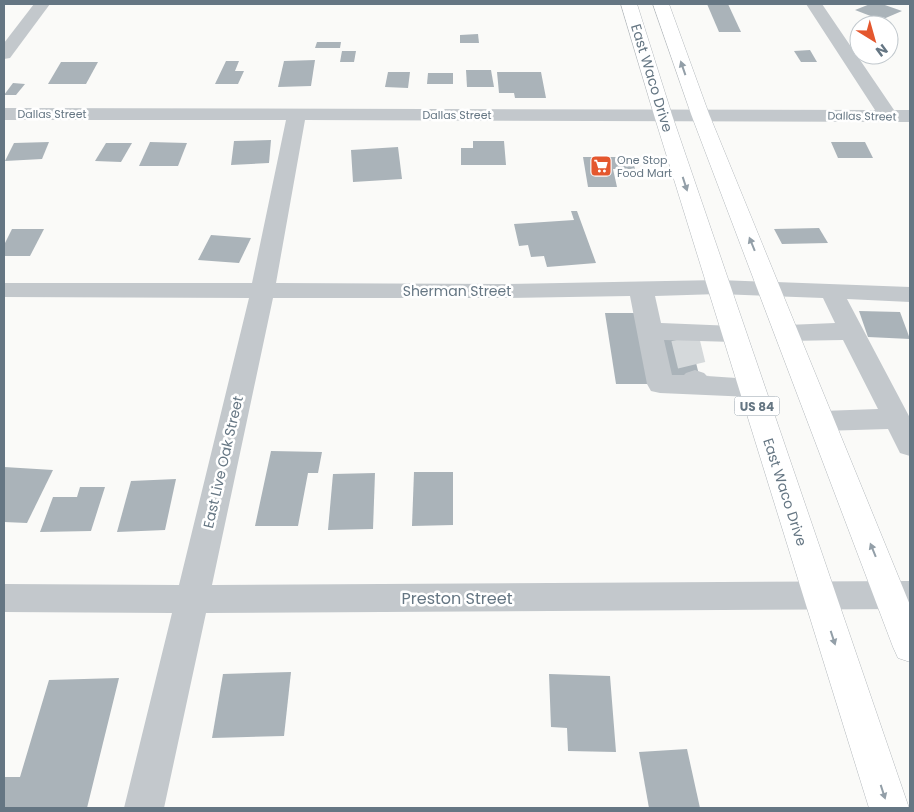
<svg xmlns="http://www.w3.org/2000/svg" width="914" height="812" font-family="Poppins,sans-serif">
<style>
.building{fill:#aab3b9}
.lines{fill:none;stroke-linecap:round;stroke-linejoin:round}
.minor-tunnel{stroke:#d5d9db;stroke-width:28;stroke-dasharray:28 14;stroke-linecap:butt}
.major-casing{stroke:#b5babe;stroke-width:1}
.minor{fill:#c3c8cc;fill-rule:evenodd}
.major{fill:#fff;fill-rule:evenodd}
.oneway{fill:#939fa8}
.labels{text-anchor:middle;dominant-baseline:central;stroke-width:5;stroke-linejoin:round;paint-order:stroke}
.far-street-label{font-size:11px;fill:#657683;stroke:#fff}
.far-poi-label{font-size:11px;fill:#657683;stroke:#fff;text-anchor:start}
.shield{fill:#fff;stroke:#939fa8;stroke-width:1}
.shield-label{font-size:12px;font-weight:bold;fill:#657683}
.street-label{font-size:14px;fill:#657683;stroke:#fff}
.near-street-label{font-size:16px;fill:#657683;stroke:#fff}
</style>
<rect width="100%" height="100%" fill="#fafaf8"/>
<g class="building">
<polygon points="707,4 728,4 741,32 719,32"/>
<polygon points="870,4 882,4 902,11 881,20 855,10"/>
<polygon points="478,34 479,43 460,43 460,35"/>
<polygon points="317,42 341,42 340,48 315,48"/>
<polygon points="810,50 817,62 801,62 794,51"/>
<polygon points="342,51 356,51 354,62 340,62"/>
<polygon points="315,60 311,86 278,87 284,61"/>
<polygon points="226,61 239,61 235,71 244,71 238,84 215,84"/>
<polygon points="61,62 98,62 86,84 48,84"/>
<polygon points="466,70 491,70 494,87 467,87"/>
<polygon points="388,72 410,72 408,88 385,87"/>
<polygon points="497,72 541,72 546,98 515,98 514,93 499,93"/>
<polygon points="428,73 453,73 453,84 427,84"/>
<polygon points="13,83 25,84 16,95 4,95"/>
<polygon points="271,140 269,163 231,165 234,141"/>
<polygon points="473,141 504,141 506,165 461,165 461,148 473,148"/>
<polygon points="49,142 42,159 5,161 14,143"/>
<polygon points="150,142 187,143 178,166 139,166"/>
<polygon points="831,142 865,142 873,158 838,158"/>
<polygon points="106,143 132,143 121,162 95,161"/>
<polygon points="398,147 402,179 353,182 351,150"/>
<polygon points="583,157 632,157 635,169 613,169 617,187 588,187"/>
<polygon points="571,211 577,211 596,263 547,267 544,256 531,257 528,245 519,246 514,224 574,220"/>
<polygon points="819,228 828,243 782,244 774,229"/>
<polygon points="12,229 44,229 30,256 4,256 4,245"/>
<polygon points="211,235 251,238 239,263 198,260"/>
<polygon points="859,311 900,312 910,339 868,337"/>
<polygon points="605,313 636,313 650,384 616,384"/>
<polygon points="658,338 690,338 700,379 666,379"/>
<polygon points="271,451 322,452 318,473 308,473 298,526 255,526"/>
<polygon points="4,467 53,470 27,523 4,522"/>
<polygon points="414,472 453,472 453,525 412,526"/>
<polygon points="375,473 373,529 328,530 333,474"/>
<polygon points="176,479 165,530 117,532 131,481"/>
<polygon points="80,487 105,487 91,531 40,532 53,497 77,497"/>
<polygon points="291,672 284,736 212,738 223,674"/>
<polygon points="549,674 610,676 616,752 568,751 567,728 551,727"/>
<polygon points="119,678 87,808 4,808 4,777 20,777 49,680"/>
<polygon points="687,749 700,808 649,808 639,752"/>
</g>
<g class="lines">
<polyline class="minor-tunnel" points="685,338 695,379"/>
<g class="major-casing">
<g id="major">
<polygon points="621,4 637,4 672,115 909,808 869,808 654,115"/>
<polygon points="653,4 669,4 709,114 910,605 910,662 898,658 893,647 691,114"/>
</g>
</g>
<g class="minor">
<polygon points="34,4 50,4 10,58 4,59 4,43"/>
<polygon points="806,4 822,4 894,110 910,110 910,122 305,120 276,283 504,284 719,280 910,287 910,302 847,299 910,418 910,456 900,453 888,429 822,431 812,428 808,421 812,414 822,411 878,409 843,340 787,341 778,339 774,333 778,327 787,325 835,323 823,298 719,294 655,296 661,323 734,326 743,328 747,334 743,340 734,342 664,340 672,375 684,375 686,373 695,370 704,373 707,376 751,379 761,381 764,388 761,395 751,397 660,393 651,391 647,384 630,296 504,298 273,298 212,585 910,581 910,609 206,613 164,808 124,808 172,613 4,612 4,584 179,585 249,298 4,297 4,283 252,283 286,120 4,120 4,108 875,110"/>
</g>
<use href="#major" class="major"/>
</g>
<defs><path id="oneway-solid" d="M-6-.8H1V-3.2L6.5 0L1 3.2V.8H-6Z" transform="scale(1.25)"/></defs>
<g class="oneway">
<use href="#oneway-solid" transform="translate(683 68) rotate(-109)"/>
<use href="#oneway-solid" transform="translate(685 184) rotate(72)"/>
<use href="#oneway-solid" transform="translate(752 244) rotate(-112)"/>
<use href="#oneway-solid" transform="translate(873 550) rotate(-112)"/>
<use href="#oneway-solid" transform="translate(833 638) rotate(72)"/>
<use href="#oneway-solid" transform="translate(883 792) rotate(72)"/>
</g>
<defs>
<g id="supermarket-square" transform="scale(1.125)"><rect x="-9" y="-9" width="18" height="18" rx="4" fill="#e4572e" stroke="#fff"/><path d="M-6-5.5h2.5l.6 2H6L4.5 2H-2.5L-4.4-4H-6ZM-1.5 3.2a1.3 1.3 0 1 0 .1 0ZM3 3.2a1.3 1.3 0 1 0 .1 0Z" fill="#fff"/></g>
</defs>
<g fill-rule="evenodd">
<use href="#supermarket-square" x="601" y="166"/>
</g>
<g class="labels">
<g class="far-street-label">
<text x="52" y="114">Dallas Street</text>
<text x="457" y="115">Dallas Street</text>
<text transform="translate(862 116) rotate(1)">Dallas Street</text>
</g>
<g class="far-poi-label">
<text x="617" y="160">One Stop<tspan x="617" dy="13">Food Mart</tspan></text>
</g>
<rect class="shield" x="734.5" y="396.5" width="45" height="19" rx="4"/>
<g class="shield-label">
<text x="757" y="406">US 84</text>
</g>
<g class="street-label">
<text transform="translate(652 78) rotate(73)">East Waco Drive</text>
<text x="457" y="291">Sherman Street</text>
<text transform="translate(223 462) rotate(-77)">East Live Oak Street</text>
<text transform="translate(785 492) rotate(72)">East Waco Drive</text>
</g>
<g class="near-street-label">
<text x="457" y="598">Preston Street</text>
</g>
</g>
<rect width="914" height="812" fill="none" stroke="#657683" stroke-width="10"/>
<g transform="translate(874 40) rotate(143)"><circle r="24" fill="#ffffff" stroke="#c1c8cd"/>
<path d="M0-4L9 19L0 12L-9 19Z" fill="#e4572e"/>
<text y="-8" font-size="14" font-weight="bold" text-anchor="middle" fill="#657683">N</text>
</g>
</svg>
